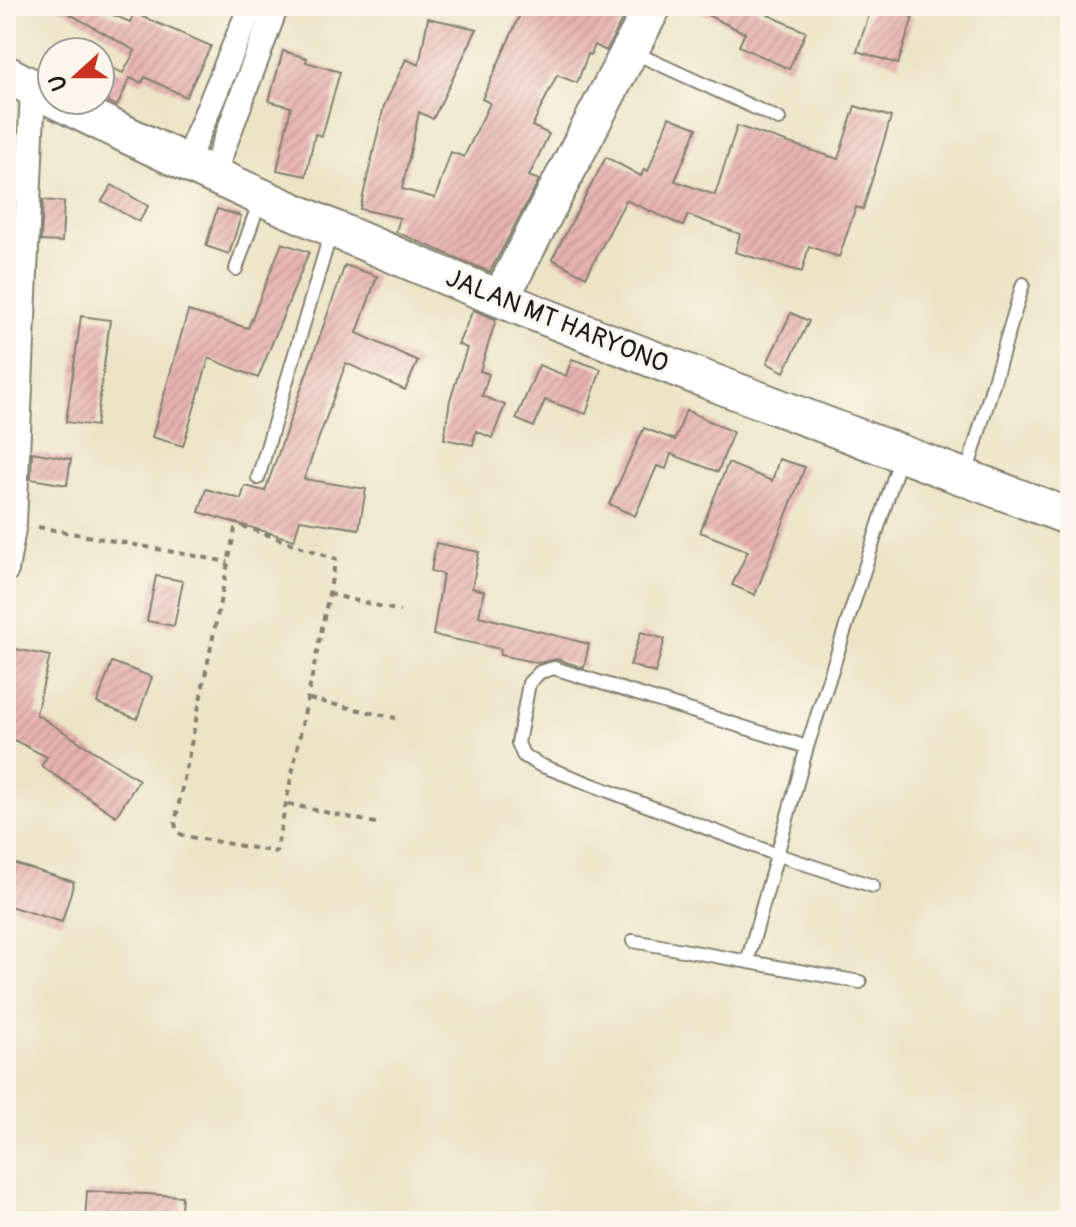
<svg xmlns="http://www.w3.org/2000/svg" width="1076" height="1227" font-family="Pangolin,sans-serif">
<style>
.building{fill:url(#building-hatch)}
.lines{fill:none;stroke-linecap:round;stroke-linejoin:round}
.lane-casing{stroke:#848071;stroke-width:16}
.street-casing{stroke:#848071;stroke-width:28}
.secondary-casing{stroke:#848071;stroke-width:40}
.path{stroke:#848071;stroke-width:4;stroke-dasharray:6 6;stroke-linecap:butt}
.lane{stroke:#fff;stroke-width:12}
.street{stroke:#fff;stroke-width:24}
.secondary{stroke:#fff;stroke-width:36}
.labels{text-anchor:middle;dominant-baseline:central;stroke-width:6;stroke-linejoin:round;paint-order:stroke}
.street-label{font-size:26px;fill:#1c1c1c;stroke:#fbf7ec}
</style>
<defs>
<pattern id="building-hatch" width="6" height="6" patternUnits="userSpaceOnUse" patternTransform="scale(2)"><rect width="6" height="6" fill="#e6b2b0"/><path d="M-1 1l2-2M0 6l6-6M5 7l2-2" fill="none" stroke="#c59897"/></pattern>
</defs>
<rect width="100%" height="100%" fill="#fbf7ec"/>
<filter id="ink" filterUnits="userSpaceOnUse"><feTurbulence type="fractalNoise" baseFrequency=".0125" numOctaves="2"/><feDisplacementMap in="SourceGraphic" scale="16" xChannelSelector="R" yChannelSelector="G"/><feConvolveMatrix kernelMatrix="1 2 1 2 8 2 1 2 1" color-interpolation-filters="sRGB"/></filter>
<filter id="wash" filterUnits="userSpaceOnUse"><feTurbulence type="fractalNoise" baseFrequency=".006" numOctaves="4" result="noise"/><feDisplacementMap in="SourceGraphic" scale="32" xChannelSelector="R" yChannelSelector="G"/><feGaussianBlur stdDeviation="1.8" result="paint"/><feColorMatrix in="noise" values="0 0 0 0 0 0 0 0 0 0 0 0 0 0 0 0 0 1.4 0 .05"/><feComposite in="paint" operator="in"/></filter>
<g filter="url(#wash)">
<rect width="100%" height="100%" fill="#ede4c6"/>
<g id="blocks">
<g class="building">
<polygon points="56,6 91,6 130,22 134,13 211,46 186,97 145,77 142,83 130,78 117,106 100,98 100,63 123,73 135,51"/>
<polygon points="524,6 595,6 625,14 606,51 595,45 591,55 588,54 577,83 557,75 532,126 549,134 529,176 539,180 490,272 396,232 400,218 360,209 384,106 406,59 419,65 428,18 477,29 433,119 419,112 402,189 435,198 451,152 464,157 490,103 482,99"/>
<polygon points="688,6 749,6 806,32 789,69 739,46 745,33"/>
<polygon points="872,6 913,17 898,64 857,51"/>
<polygon points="283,51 307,58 306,62 340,72 322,136 315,134 306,176 277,170 291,107 269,101"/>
<polygon points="855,106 891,117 863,209 856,207 839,257 809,246 802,272 735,252 740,234 688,215 683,226 626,200 586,277 552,259 606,157 641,176 644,169 648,171 669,117 697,128 675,181 715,195 737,126 838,159"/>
<polygon points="112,185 148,206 139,222 102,201"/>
<polygon points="43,200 64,202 62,242 41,241"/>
<polygon points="217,209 241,216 229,254 206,246"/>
<polygon points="282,243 309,252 258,378 209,358 183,446 152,437 188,311 248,328"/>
<polygon points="345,265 377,276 357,333 418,361 405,390 346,363 304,479 366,489 359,529 300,520 294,540 199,512 206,489 241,499 245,486 265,491"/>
<polygon points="473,310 496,319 480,371 489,374 482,396 505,405 492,438 476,431 473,445 444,439 450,400 467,348 458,344"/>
<polygon points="791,313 809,321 784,372 767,363"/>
<polygon points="81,316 110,320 96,426 66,422"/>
<polygon points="572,359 601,369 586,414 545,400 534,427 516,419 539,365 566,376"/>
<polygon points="686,410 733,432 718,472 671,454 666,469 657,466 635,516 609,504 644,428 675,440"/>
<polygon points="32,452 71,459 67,485 31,479"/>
<polygon points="779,459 805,467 755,595 732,585 748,551 700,532 728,463 772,481"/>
<polygon points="436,543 479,552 472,588 484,591 479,616 589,644 584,668 557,659 538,663 500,655 501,649 433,635 443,574 431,571"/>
<polygon points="156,576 183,581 174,626 147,621"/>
<polygon points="641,632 665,639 655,673 630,665"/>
<polygon points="6,647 50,656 36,714 139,780 116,816 41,766 47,757 6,736"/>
<polygon points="112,662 152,677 137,719 97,703"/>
<polygon points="6,861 74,882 62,922 6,905"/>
<polygon points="87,1191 182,1196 180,1221 85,1221"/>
</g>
</g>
</g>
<g filter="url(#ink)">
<use href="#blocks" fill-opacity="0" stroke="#848071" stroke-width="2"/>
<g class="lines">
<g class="lane-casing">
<g id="lane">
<polyline points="633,52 779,119"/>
<polyline points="236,269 260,200"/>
<polyline points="966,475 1023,284"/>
<polyline points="258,478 331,232"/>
<polyline points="807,747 554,668 540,672 529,683 518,743 523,755 540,765 775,854 873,886"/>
<polyline points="633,941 860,982"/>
<polyline points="748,959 807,747 901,456"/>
</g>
</g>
<g class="street-casing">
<g id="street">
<polyline points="185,165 251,6"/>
<polyline points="212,177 276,6"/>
<polyline points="6,570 14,523 33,89"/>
</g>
</g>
<g class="secondary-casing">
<g id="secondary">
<polyline points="6,74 52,98"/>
<path d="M56 100C383 264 728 388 1070 517"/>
<polyline points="501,297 653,6"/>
</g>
</g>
<g class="path">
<polygon points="242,526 336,559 276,852 185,836 177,832 175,823 235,529"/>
<polyline points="38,527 228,562"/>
<polyline points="329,594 400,611"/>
<polyline points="309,699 396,718"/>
<polyline points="288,804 380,824"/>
</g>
<use href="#lane" class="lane"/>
<use href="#street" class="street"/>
<use href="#secondary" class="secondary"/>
</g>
</g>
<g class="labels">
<g class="street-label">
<text transform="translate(557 321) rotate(22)">JALAN MT HARYONO</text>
</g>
</g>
<rect width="1076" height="1227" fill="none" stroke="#fbf7ec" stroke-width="32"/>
<g transform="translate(76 76) rotate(249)"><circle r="38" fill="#fbf7ec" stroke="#a29f99" stroke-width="2"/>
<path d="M0-6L14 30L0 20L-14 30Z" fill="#c8321e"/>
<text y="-12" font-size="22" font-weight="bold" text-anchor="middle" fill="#1c1c1c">U</text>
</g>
</svg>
